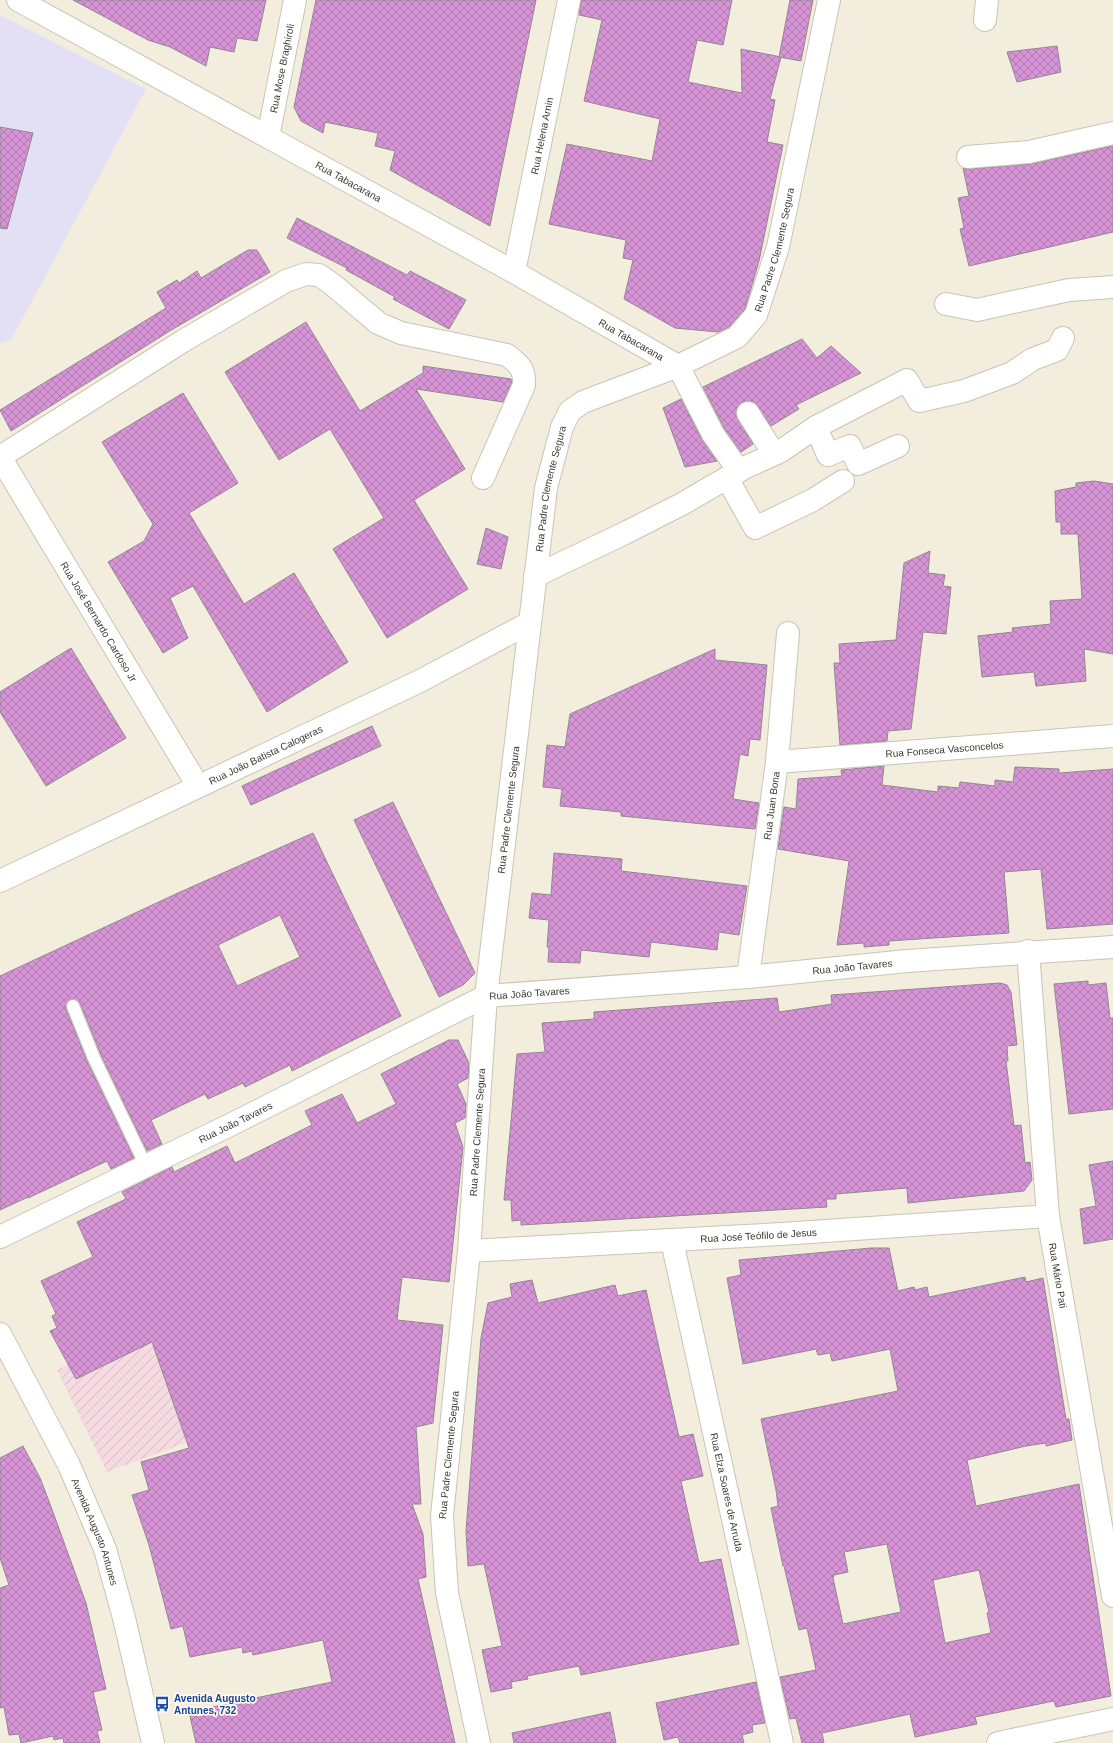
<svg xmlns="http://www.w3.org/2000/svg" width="1113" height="1743" font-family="Helvetica,sans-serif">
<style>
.industrial{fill:url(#industrial-furrows)}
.education{fill:#e3e0f6}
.building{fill:url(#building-cross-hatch);stroke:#938792;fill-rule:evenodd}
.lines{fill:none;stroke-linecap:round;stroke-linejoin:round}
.service-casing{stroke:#c9c4b5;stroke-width:14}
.minor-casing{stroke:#c9c4b5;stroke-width:24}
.tertiary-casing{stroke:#c9c4b5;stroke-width:24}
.service{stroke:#fff;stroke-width:12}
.minor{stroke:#fff;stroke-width:22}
.tertiary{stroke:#fff;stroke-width:22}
.labels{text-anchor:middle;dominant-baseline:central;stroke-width:3.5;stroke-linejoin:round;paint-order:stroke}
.street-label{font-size:10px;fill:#3c3a34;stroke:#fefaed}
.transit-label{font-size:10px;font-weight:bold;fill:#164399;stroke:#fefaed;text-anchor:start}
</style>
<defs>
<pattern id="industrial-furrows" width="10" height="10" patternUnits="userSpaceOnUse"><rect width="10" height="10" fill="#f5dbe1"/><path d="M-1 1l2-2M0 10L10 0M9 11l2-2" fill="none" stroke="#d3bdc2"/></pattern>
<pattern id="building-cross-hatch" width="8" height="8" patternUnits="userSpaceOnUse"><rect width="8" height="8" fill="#d694d6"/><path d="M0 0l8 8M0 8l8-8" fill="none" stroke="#af7aae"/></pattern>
</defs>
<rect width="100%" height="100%" fill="#f2eddd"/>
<polygon class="industrial" points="285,1264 304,1399 107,1472 57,1370"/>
<polygon class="education" points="0,15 146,89 11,340 0,343"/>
<g class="building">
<polygon points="73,0 266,0 257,41 237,38 234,52 210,47 206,66 170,47 148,40"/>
<polygon points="316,0 536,0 490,226 390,170 395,151 375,146 378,133 325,122 323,133 301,121 294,107"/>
<polygon points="581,0 732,0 723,45 697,40 688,82 742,93 741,49 781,57 770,99 775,100 767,142 783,145 759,261 745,309 729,327 718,332 675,328 624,299 633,260 623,258 626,240 549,224 567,144 652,161 660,119 584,101 602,20 579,15"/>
<polygon points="790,0 813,0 801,61 779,57"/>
<polygon points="1057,46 1061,72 1017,82 1007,52"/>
<polygon points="0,127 33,133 7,229 0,228"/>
<polygon points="1113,146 1113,232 969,266 960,229 964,228 958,198 969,196 963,168 969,169 1030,164"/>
<polygon points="297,218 407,275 410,271 466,300 449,329 393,299 395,297 346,270 347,268 287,238"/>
<polygon points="248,250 257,250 270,272 168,332 11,431 0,410 166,308 157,292 177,280 179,283 197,271 201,278"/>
<polygon points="306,322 360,411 423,373 423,366 511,379 512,382 503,402 416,389 465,469 414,500 468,589 387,638 333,549 384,518 330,429 279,460 225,372"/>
<polygon points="802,339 817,358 831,346 861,373 796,405 799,409 771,426 754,402 747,401 741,403 737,408 736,414 753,444 741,452 724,428 703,387"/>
<polygon points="183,393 238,483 189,513 244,604 294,573 348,662 267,712 193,586 170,598 188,638 163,653 108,562 144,541 153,524 102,442"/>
<polygon points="681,399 702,440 717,461 685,467 663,408"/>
<polygon points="1094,481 1113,484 1113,654 1084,649 1086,681 1036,686 1034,672 982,677 978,636 1013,632 1012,628 1051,624 1050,601 1082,599 1078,534 1061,534 1061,522 1056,522 1055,491 1076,487 1076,483"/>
<polygon points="486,528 508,537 501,569 477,564"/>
<polygon points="930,551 928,573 945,575 943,586 951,587 946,634 923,632 911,729 888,731 887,741 840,745 834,663 840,663 839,644 896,640 904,563"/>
<polygon points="71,648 126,738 46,786 0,712 0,692"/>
<polygon points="715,649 715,660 767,665 760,740 750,739 748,756 740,754 733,799 759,803 755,829 621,816 621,812 560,806 562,789 543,787 547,745 565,747 570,714"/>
<polygon points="372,726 381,746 251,805 242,786"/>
<polygon points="884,766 882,785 938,792 938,786 959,788 960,782 995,786 995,780 1013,782 1015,767 1059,769 1059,773 1113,769 1113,924 1047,929 1041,869 1004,872 1009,933 889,941 889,945 864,947 864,943 837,945 849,861 778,849 784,807 796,809 798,779 842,776 841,770"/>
<polygon points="393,802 475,973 463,985 439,997 354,820"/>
<path d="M313 833 401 1016 292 1071 290 1065 245 1087 243 1083 208 1099 205 1094 151 1120 162 1144 147 1151 101 1055 80 1003 74 999H70L66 1005V1009L87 1061 134 1158 111 1169 107 1161 28 1198V1197L0 1210V976L178 893ZM280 915 300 957 237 986 218 945Z"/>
<polygon points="554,853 622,859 621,871 747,886 739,935 719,932 717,950 651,942 649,957 581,950 580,963 548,962 549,947 547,947 549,920 529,918 532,893 551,895"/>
<polygon points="1088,981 1088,985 1106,983 1110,1018 1113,1018 1113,1109 1069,1114 1054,984"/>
<polygon points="1000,983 1007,985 1011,992 1017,1045 1007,1046 1008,1061 1006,1061 1014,1126 1021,1125 1025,1163 1030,1162 1032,1180 1024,1191 908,1203 907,1188 836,1194 836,1199 826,1199 827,1207 521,1225 521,1220 512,1221 511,1200 504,1200 517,1054 545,1052 542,1023 594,1019 594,1012 777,998 779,1012 832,1004 831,995"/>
<polygon points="449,1040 458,1040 469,1063 468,1078 457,1084 466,1104 465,1118 455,1123 463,1147 449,1282 402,1277 397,1320 443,1325 433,1423 416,1427 421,1504 412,1504 423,1534 426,1577 418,1579 455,1743 196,1743 189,1712 332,1682 323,1640 253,1655 252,1651 243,1653 242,1647 190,1657 183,1626 171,1629 149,1545 132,1495 149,1490 141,1462 189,1448 152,1342 76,1379 50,1331 57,1328 52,1316 56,1314 41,1281 93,1257 77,1222 126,1199 122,1192 172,1167 174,1172 227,1146 235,1163 312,1125 305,1111 342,1094 357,1123 396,1104 381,1074"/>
<polygon points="1113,1161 1113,1239 1084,1244 1080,1209 1096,1206 1089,1165"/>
<path d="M871 1248H889L898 1291 914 1287 915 1290 927 1287 929 1297 1025 1277 1026 1282 1043 1278 1066 1419H1069L1072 1440 1046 1446V1443L1026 1446 967 1460 976 1506 1079 1484 1111 1696 1056 1707 1054 1701 975 1717 977 1724 915 1737 910 1714 822 1733 824 1743H802L796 1718 790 1719 780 1677 816 1670 807 1628 799 1630 784 1566H783L771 1508 778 1506 776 1490 761 1419 898 1391 890 1349 832 1361 830 1353 818 1355 816 1349 743 1364 727 1278 741 1275 739 1260ZM887 1544 901 1612 843 1624 833 1578 834 1575 848 1572 844 1552ZM979 1570 989 1612 987 1613 991 1633 945 1643 933 1580Z"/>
<polygon points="532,1280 538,1303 615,1285 618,1296 646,1290 679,1437 693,1434 703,1476 681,1481 699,1563 721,1559 739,1644 581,1675 579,1666 527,1676 528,1679 511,1682 512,1688 491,1692 482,1650 502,1646 484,1564 468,1566 466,1531 481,1338 488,1303 512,1297 510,1284"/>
<polygon points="23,1446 40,1478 50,1504 86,1603 106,1689 93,1692 102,1730 97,1731 100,1743 64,1743 63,1738 54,1740 53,1736 21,1743 19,1734 9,1735 4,1707 0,1708 0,1588 9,1585 0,1558 0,1458"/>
<polygon points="756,1682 765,1723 752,1725 753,1732 742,1735 744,1743 680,1743 678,1737 664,1740 656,1703"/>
<polygon points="610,1712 616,1743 514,1743 512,1733"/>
</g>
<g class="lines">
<g class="service-casing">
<polyline id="service" points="73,1006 94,1058 146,1166"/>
</g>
<g class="minor-casing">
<g id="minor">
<path id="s1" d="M18 0 514 272 678 366 713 434 739 471"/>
<polyline points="985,20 987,0"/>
<path id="s2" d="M268 137 295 0"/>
<polyline points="968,157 1029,152 1113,133"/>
<path id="s3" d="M514 272 569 0"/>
<polyline points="946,304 977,310 1069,290 1113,287"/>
<polyline points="748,413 774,454"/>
<polyline points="816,427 828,455 850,446 858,464 898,446"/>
<path d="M0 457 183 341 286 281 306 274 319 275 332 284 378 323 401 333 507 355C519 364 525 369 524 385L483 478"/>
<path id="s4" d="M0 457 198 786"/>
<polyline points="727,478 755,528 813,500 843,481"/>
<polyline points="535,576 625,533 682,504 744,468 781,451 816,427 907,380 919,401 964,391 1012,373 1033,359 1057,350 1063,338"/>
<path id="s5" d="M777 762 1113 736"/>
<path id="s6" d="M0 881 420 681 529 623"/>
<path id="s7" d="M1028 951 1048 1216 1113 1596"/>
<path id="s8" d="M748 977 777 762 788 633"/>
<path id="s9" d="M0 1237 234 1123 486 996 748 977 907 961 1113 947"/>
<path id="s10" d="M672 1241 782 1743"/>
<path id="s11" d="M469 1251 781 1234 1048 1216"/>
<path id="s12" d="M479 1743 447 1593 442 1516 469 1251 486 996 546 488 562 427 570 411 583 402 678 366 737 337 756 315 778 247 829 0"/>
<polyline points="998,1743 1113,1719"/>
</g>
</g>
<g class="tertiary-casing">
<g id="tertiary">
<path id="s13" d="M0 1334 69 1465 105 1549 124 1618 153 1743"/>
</g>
</g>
<use href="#service" class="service"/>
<use href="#minor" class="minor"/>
<use href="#tertiary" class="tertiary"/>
</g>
<defs>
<g id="bus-bare" transform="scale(1.2)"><path d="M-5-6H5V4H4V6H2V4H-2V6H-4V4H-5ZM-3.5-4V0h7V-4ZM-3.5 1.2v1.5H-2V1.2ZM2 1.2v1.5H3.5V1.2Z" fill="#1a4fb4" stroke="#fefaed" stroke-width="2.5" paint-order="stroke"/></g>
</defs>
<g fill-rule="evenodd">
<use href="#bus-bare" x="162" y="1704"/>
</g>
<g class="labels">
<g class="street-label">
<text stroke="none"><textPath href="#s2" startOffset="70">Rua Mose Braghiroli</textPath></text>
<text stroke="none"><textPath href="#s3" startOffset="139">Rua Helena Arnin</textPath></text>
<text stroke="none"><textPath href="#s1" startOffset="377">Rua Tabacarana</textPath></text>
<text stroke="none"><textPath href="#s12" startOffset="1625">Rua Padre Clemente Segura</textPath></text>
<text stroke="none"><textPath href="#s1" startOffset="701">Rua Tabacarana</textPath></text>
<text stroke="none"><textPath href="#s12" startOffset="1264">Rua Padre Clemente Segura</textPath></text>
<text stroke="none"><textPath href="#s4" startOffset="192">Rua José Bernardo Cardoso Jr</textPath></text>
<text stroke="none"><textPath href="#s5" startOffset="168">Rua Fonseca Vasconcelos</textPath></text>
<text stroke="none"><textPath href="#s6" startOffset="294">Rua João Batista Calogeras</textPath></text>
<text stroke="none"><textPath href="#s8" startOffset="173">Rua Juan Bona</textPath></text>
<text stroke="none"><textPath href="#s12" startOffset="940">Rua Padre Clemente Segura</textPath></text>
<text stroke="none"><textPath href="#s9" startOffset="910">Rua João Tavares</textPath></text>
<text stroke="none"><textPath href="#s9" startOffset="586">Rua João Tavares</textPath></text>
<text stroke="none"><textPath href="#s9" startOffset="262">Rua João Tavares</textPath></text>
<text stroke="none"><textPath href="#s12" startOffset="616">Rua Padre Clemente Segura</textPath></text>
<text stroke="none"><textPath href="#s11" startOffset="290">Rua José Teófilo de Jesus</textPath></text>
<text stroke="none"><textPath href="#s7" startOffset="326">Rua Mário Pati</textPath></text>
<text stroke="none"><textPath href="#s12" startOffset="292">Rua Padre Clemente Segura</textPath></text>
<text stroke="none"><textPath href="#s10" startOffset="257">Rua Elza Soares de Arruda</textPath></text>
<text stroke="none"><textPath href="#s13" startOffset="220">Avenida Augusto Antunes</textPath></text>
</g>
<g class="transit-label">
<text x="174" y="1698">Avenida Augusto<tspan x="174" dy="12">Antunes, 732</tspan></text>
</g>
</g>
</svg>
